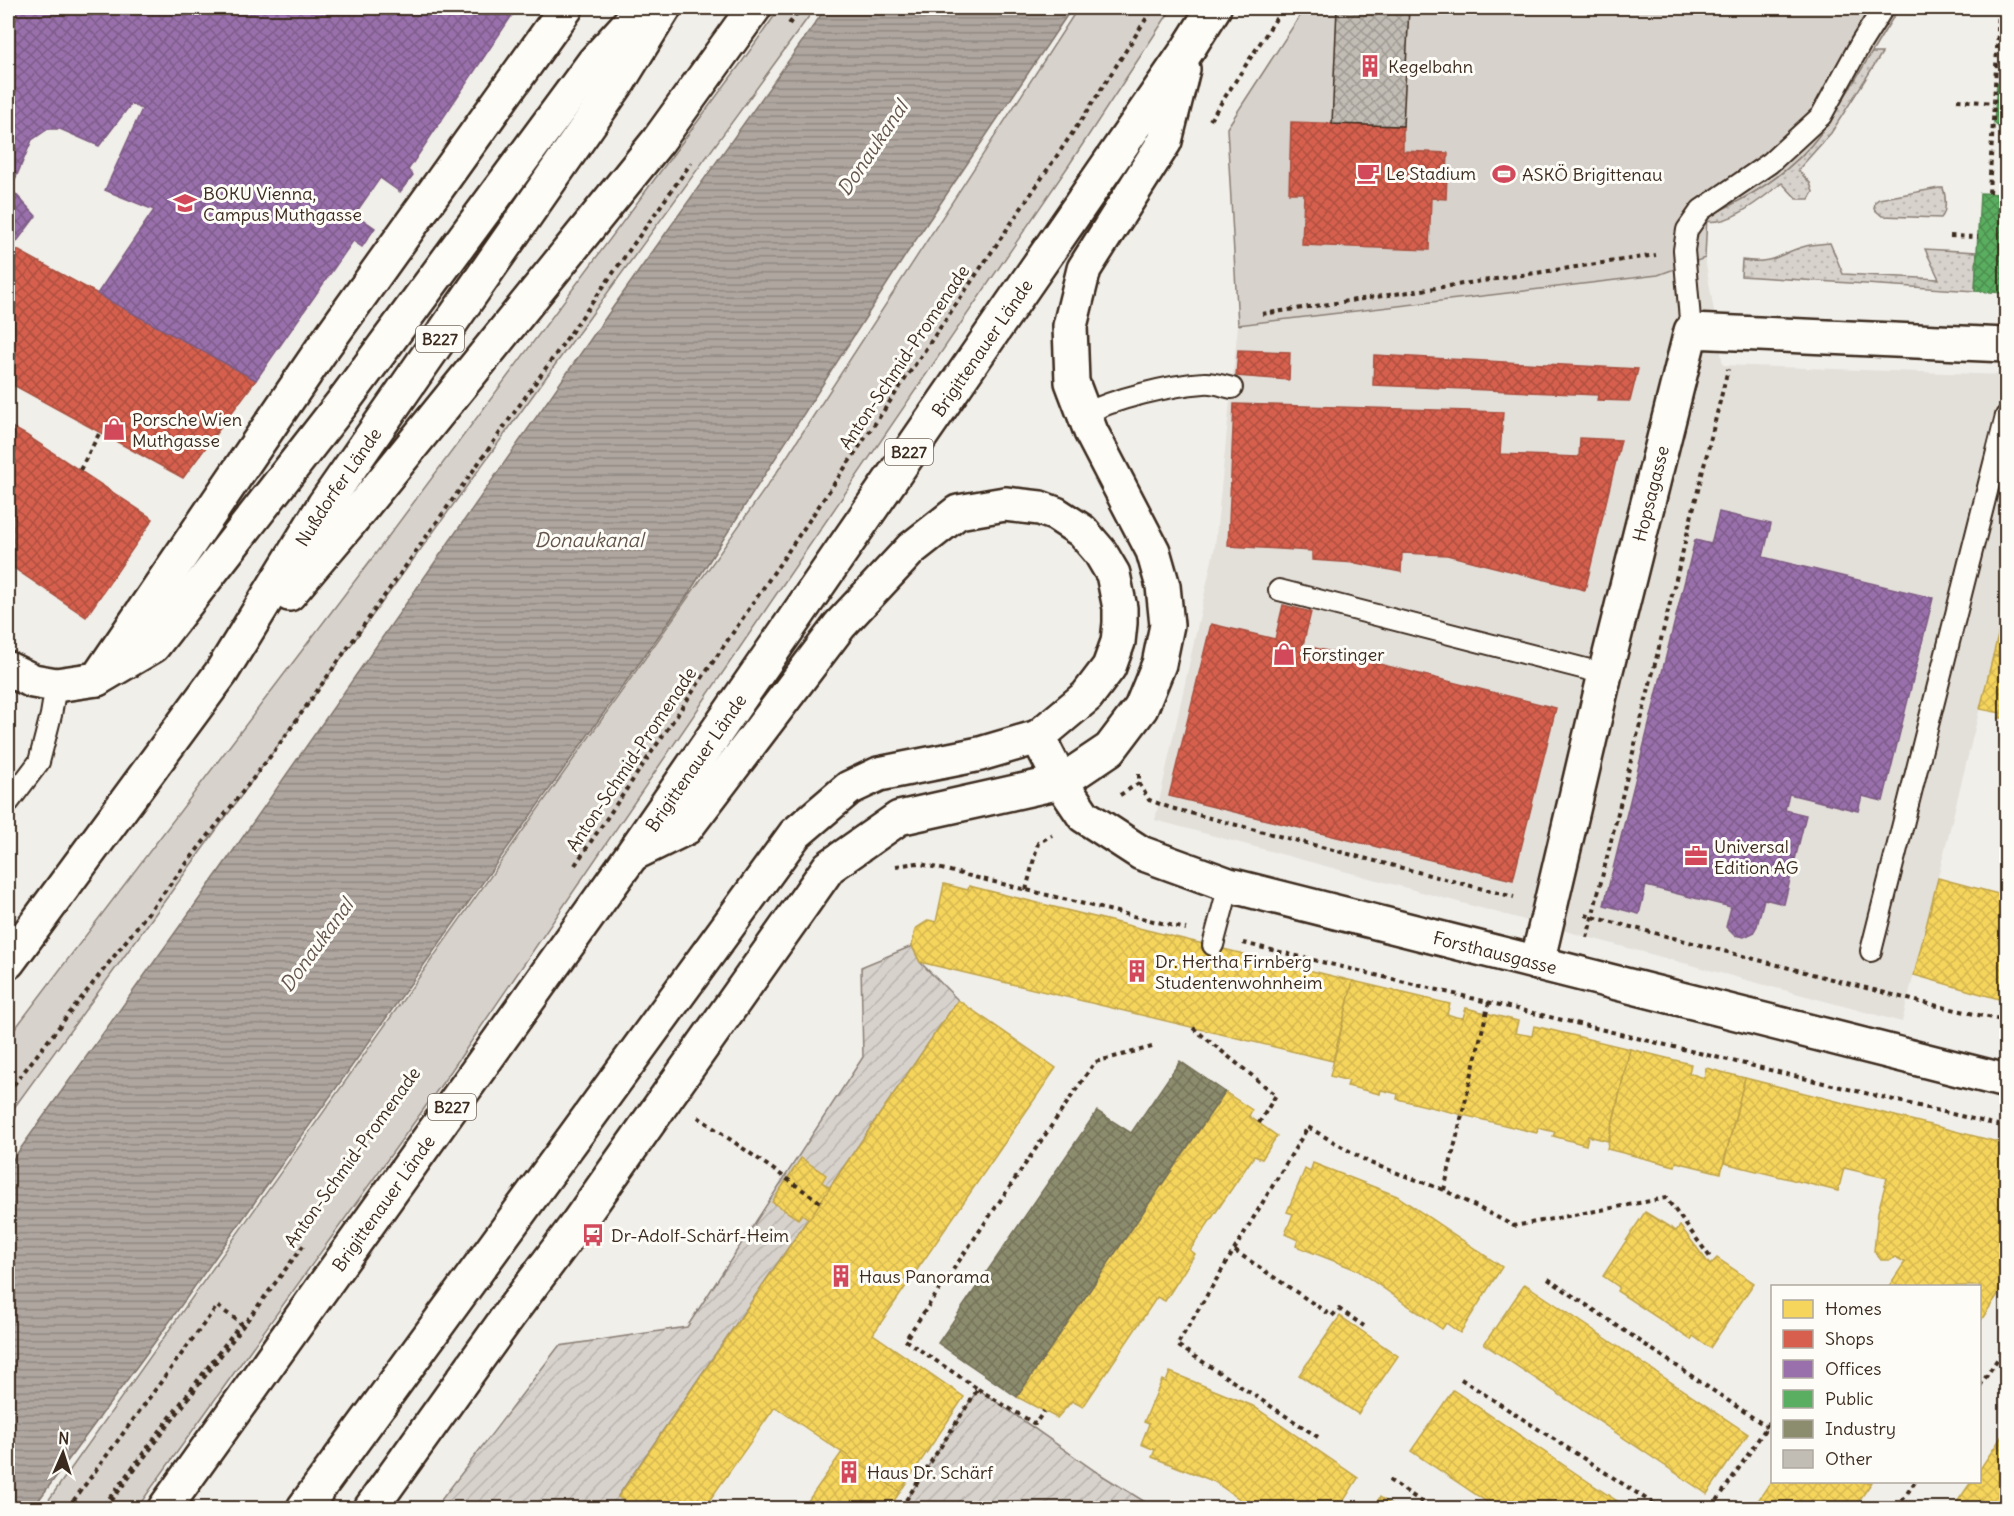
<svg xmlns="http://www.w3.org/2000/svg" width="2014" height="1516" font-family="Delius,sans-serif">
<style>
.built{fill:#e3e0da}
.grass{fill:url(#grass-dots);stroke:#897e75;stroke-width:1.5}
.park{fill:#d7d2cc;stroke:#897e75;stroke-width:1.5}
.garden{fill:url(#garden-furrows);stroke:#897e75;stroke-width:1.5}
.water{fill:url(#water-rules);stroke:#80746b;stroke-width:1.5}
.homes{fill:url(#homes-cross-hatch);stroke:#bea249;stroke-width:1.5}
.shops{fill:url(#shops-cross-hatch);stroke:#a8503f;stroke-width:1.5}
.offices{fill:url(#offices-cross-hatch);stroke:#7d5b81;stroke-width:1.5}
.public{fill:url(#public-cross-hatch);stroke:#51864d;stroke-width:1.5}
.industry{fill:url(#industry-cross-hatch);stroke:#746f56;stroke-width:1.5}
.building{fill:url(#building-cross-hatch);stroke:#3b2a1e;stroke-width:1.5}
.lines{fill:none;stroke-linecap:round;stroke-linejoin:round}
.lane-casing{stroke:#3b2a1e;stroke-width:24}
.street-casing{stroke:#3b2a1e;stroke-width:38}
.secondary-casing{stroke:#3b2a1e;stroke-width:38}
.highway-casing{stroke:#3b2a1e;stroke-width:38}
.path{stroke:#3b2a1e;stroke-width:4;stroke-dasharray:4.5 4.5;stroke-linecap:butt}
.lane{stroke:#fdfcf7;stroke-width:20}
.street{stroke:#fdfcf7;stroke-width:33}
.secondary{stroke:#fdfcf7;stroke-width:33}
.highway{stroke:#fdfcf7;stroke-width:33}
.labels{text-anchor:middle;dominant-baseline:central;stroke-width:6;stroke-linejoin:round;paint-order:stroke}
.shield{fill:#fdfcf7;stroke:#75695f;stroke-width:1.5}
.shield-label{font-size:16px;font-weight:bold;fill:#3b2a1e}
.poi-label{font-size:18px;fill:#3b2a1e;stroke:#fdfcf7;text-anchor:start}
.street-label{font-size:18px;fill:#3b2a1e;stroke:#fdfcf7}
.water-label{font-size:20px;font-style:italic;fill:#63554b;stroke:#fdfcf7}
</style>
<defs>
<pattern id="grass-dots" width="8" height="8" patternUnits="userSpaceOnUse" patternTransform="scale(1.5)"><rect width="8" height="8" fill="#d7d2cc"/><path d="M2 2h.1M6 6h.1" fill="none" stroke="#b9b4af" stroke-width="1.8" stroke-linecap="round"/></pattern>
<pattern id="garden-furrows" width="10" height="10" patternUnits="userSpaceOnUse" patternTransform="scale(1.5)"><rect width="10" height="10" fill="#d7d2cc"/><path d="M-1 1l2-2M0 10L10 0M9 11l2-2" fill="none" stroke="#b9b4af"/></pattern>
<pattern id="water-rules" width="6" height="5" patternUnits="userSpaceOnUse" patternTransform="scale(1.5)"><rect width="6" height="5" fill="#aea69f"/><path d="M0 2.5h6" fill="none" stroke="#8f8781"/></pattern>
<pattern id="homes-cross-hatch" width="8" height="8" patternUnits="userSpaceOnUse" patternTransform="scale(1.5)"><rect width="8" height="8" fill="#f6d55c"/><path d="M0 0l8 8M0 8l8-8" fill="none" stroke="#d4b750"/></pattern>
<pattern id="shops-cross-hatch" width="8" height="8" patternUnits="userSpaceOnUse" patternTransform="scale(1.5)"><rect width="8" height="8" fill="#d6604d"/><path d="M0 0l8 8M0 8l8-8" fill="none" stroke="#af4f3f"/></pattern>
<pattern id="offices-cross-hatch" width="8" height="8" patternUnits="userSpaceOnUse" patternTransform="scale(1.5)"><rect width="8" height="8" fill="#9970ab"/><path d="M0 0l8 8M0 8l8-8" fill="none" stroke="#7e5c8b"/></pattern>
<pattern id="public-cross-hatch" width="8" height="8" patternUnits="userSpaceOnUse" patternTransform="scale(1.5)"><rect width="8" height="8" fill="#5aae61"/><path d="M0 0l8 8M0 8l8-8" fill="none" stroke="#4c8e4f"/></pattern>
<pattern id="industry-cross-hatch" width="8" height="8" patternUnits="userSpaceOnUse" patternTransform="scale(1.5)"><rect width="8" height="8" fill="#8c8c6e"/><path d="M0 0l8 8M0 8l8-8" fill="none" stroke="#74735a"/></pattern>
<pattern id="building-cross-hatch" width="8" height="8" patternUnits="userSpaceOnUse" patternTransform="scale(1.5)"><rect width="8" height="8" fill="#c1bcb4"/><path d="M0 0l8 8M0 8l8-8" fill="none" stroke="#9e9992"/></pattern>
</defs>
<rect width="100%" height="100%" fill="#f1efea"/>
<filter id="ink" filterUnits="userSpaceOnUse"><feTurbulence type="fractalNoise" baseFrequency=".0167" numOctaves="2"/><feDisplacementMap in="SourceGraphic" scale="12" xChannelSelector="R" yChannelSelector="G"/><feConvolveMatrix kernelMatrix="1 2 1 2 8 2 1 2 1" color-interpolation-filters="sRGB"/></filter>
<g filter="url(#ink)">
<polygon class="built" points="1705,258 1723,365 2006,375 2006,603 1902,1022 1155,820 1215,546 1238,325 1658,275"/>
<g class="grass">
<path d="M1871 53H1882L1831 133 1798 170 1810 183 1813 192 1809 199H1797L1782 183C1763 197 1731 226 1706 221L1707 216C1749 198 1794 171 1821 132 1839 107 1854 79 1871 53Z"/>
<path d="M1939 188H1943C1946 196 1947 212 1941 218L1882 216 1874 209 1875 202 1879 199Z"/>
<path d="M1830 243 1843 274 1939 279 1925 249 1977 252 1975 291 1741 276 1742 260C1776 265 1778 253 1806 246 1814 244 1822 244 1830 243Z"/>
</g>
<g class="park">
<polygon points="780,8 815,8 8,1116 8,1038 373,557 739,66"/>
<polygon points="1078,8 1172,8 1069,165 451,1071 137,1508 43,1508 777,472"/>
<path d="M1305 8H1899C1873 49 1849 93 1821 133 1793 171 1749 198 1707 216L1705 258 1658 275 1238 325 1227 128Z"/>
</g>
<g class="garden">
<polygon points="912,946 920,962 958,1000 618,1496 635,1508 435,1508 559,1346 687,1327 863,1057 861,967"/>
<polygon points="978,1389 1095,1471 1155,1508 901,1508"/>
</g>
<polygon class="water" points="826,8 1072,8 905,256 685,599 160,1335 33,1508 8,1508 8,1166 217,874 611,310"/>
<g class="homes">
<polygon points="2006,602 2006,656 1993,656"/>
<polygon points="1993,656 2006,656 2006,718 1999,718 2001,713 1980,709"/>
<polygon points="1938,878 2006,896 2006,1001 1914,975"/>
<polygon points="944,884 968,890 969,886 1353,981 1333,1061 920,962 912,946 915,929 929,920 936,922"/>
<polygon points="1353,981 1450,1004 1447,1014 1456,1017 1463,1018 1466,1008 1518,1021 1515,1033 1532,1036 1534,1026 1630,1049 1608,1141 1588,1136 1586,1145 1553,1136 1555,1132 1538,1128 1537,1133 1397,1099 1398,1094 1381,1090 1380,1094 1347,1086 1349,1081 1330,1076"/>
<polygon points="958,1000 1056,1068 873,1334 964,1397 900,1492 775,1407 704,1508 634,1508 618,1497"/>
<polygon points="1630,1049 1691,1064 1689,1073 1704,1078 1706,1068 1745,1078 1721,1173 1676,1162 1675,1166 1607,1149"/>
<polygon points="1745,1078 2006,1144 2006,1282 1980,1322 1980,1286 1889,1286 1905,1262 1895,1257 1891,1260 1881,1260 1874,1251 1878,1212 1887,1178 1844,1168 1838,1191 1724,1163"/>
<polygon points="1225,1092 1252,1110 1249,1116 1277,1136 1262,1159 1254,1156 1190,1250 1195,1254 1165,1301 1157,1297 1083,1407 1072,1401 1057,1418 1017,1397"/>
<polygon points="801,1158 826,1175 822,1182 830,1188 809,1219 802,1214 798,1219 772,1202"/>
<polygon points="1313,1163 1397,1196 1502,1267 1460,1333 1446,1323 1442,1329 1357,1270 1296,1246 1298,1240 1285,1234 1293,1214 1287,1212 1305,1169 1310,1172"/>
<polygon points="1645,1212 1676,1231 1680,1226 1710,1265 1717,1258 1754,1283 1710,1348 1693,1336 1691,1340 1617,1291 1619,1287 1603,1276"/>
<polygon points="1525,1284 1748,1434 1707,1494 1484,1344"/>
<polygon points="1340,1316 1398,1356 1358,1414 1299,1375"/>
<polygon points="1170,1372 1253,1406 1358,1478 1339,1508 1253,1508 1213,1481 1152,1457 1155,1450 1141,1444 1149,1424 1144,1422 1162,1380 1166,1382"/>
<polygon points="1453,1390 1602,1491 1628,1508 1496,1508 1411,1451"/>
<polygon points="2006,1430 2006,1508 1953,1508 1971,1482 1980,1482 1980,1469"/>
<polygon points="842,1452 900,1492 889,1508 803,1508"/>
<polygon points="1772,1480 1772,1482 1872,1482 1854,1508 1753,1508"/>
<polygon points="1380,1497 1396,1508 1373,1508"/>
</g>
<g class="shops">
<polygon points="1291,122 1403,126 1403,151 1448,153 1446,199 1431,198 1429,250 1302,245 1304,193 1289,193"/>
<polygon points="8,245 256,380 183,478 8,382"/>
<polygon points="1238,350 1290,352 1289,380 1236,376"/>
<polygon points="1374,355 1638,369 1630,401 1597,400 1598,395 1373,385"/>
<polygon points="1234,404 1503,412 1500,454 1579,457 1580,438 1621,440 1585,590 1447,555 1402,553 1401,572 1356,563 1312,560 1312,551 1228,546"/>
<polygon points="8,425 26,435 153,519 86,617 8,564"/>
<polygon points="1283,605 1311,612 1303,645 1556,708 1513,880 1169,796 1211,624 1275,639"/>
</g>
<g class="offices">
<polygon points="8,8 517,8 408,170 413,175 400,192 380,178 355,214 375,228 362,247 353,241 256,380 97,294 154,210 105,190 142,109 131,104 99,146 60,129 48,129 32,140 11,189 36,216 12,248 8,245"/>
<polygon points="1719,512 1771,524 1763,557 1933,598 1883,801 1862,796 1858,811 1789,794 1785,810 1806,815 1784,904 1764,899 1757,926 1753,933 1744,937 1734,935 1726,927 1731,907 1646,886 1639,914 1604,905 1695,540 1711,544"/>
</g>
<g class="public">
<polygon points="1988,8 2006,8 2006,13 1988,12"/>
<polygon points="2003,79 2006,79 2006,293 1975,291 1980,193 2003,194 2005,129 2001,129 1994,123 1997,83"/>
</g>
<polygon class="industry" points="1180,1061 1225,1092 1017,1397 938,1343 1097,1111 1131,1133"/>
<polygon class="building" points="1337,8 1409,8 1403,126 1332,124"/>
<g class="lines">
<g class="lane-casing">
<g id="lane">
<polyline points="1691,331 1684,250 1687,230 1701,210 1770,163 1821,116 1861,43 1883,8"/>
<path d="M1084 414C1114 399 1170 385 1204 383 1213 382 1223 386 1232 388"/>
<polyline points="1279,590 1605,674"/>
<polyline points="8,803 39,762 51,715 56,685"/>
<polyline points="1213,945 1229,885"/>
<polyline points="1871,951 2006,416"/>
</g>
</g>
<g class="street-casing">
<g id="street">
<path id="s1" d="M1537 963 1605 674 1691 331 2006 345"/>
</g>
</g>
<g class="secondary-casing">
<g id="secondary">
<polyline points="8,669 33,681 56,685 97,679 322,349 566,8"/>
<path id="s2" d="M304 1508 795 834 849 788 879 774 980 754 1038 737 1061 782 1084 816 1141 853 1229 885 2006 1081"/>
<polyline points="371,1508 509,1315 577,1224 829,867 899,818 1061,782"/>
</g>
</g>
<g class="highway-casing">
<g id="highway">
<polyline points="289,594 350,522 658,141 754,8"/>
<polyline points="97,679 153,646 343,402 594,62 643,8"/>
<polyline points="1061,782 1110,749 1141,708 1159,664 1167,625 1163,586 1153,551 1091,432 1072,382 1070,326 1084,269 1165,141 1183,69"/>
<polyline points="635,853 686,828 840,625 911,549 958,512 1005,504 1040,508 1056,514 1082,531 1100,552 1113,574 1120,608 1120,623 1118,642 1109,667 1087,696 1038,737"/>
<path id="s3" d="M8 962 221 673 324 505 619 81 664 8"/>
<path id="s4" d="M165 1508 631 856 1188 49 1214 8"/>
</g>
</g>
<g class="path">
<polyline points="789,24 801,8"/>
<polyline points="1957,100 1994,103"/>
<polyline points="1210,120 1283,8"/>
<polyline points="1989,193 1999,13"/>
<polyline points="1950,236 1978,237"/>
<polyline points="1262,314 1656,255"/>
<polyline points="80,470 100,432"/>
<polyline points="1139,783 1149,800 1171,808 1514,897"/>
<polyline points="1120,795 1139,783 1139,771"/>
<polyline points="575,865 1088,110 1153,8"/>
<polyline points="896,866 917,863 1186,929"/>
<polyline points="1026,890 1038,843 1052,835"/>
<polyline points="1585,915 1920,1002 2006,1021"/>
<polyline points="1587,938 1728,369"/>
<polyline points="1243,943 2006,1127"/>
<polyline points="1489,1002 1444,1190 1514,1226 1666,1198 1710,1257"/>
<polyline points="1193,1028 1276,1095 1259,1123"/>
<polyline points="8,1092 276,749 691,163"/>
<polyline points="698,1117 820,1202"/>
<polyline points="1235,1251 1332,1316 1339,1309 1364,1326"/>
<polyline points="1548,1279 1767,1427"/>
<polyline points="1461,1379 1660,1508"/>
<polyline points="1980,1386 2006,1346"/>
<polyline points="978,1389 1035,1424 1044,1411"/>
<polyline points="1318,1437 1177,1345 1308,1127 1370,1163 1444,1190"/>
<polyline points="1389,1480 1431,1508"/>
<polyline points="68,1508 217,1306 241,1323 102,1508"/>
<polyline points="106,1508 306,1242"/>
<polyline points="901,1508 978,1389 905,1340 1095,1062 1152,1047"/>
<polyline points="1712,1508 1772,1419"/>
<polyline points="1897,1508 1915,1482"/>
</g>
<use href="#lane" class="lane"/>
<use href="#street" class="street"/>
<use href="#secondary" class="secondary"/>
<use href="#highway" class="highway"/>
</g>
</g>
<defs>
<g id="building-bare" transform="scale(1.8)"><path d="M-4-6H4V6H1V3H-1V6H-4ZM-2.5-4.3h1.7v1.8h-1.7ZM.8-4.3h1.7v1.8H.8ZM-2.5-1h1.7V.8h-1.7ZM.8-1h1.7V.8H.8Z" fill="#d1495b" stroke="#fdfcf7" stroke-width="2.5" paint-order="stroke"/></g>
<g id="cafe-bare" transform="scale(1.8)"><path d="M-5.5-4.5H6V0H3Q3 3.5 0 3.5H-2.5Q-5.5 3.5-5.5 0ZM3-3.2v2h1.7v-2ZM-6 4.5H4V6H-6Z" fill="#d1495b" stroke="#fdfcf7" stroke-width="2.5" paint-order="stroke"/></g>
<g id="stadium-bare" transform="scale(1.8)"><path d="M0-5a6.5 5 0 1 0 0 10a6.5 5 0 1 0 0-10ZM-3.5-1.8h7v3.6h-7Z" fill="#d1495b" stroke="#fdfcf7" stroke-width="2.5" paint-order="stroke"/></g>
<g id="university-bare" transform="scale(1.8)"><path d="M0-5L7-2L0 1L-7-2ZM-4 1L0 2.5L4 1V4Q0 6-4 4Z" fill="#d1495b" stroke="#fdfcf7" stroke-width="2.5" paint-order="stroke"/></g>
<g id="shop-bare" transform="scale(1.8)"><path d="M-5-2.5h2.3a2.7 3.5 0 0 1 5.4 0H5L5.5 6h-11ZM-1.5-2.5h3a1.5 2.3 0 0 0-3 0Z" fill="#d1495b" stroke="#fdfcf7" stroke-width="2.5" paint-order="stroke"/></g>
<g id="office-bare" transform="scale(1.8)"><path d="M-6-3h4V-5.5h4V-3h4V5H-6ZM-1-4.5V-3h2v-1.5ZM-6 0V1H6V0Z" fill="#d1495b" stroke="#fdfcf7" stroke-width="2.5" paint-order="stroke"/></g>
<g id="bus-bare" transform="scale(1.8)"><path d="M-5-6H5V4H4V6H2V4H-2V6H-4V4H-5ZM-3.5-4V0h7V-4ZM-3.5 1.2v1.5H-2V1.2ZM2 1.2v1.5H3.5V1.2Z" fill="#d1495b" stroke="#fdfcf7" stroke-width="2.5" paint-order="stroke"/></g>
</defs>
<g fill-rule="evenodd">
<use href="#building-bare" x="1370" y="66"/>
<use href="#cafe-bare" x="1368" y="173"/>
<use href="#stadium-bare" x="1504" y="174"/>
<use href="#university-bare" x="185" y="203"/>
<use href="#shop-bare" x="114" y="429"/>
<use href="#shop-bare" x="1284" y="654"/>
<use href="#office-bare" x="1696" y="856"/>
<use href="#building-bare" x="1137" y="971"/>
<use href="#bus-bare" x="593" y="1235"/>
<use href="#building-bare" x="841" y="1276"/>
<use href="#building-bare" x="849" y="1472"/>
</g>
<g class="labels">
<g class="shield">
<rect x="416" y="326" width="48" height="26" rx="4.5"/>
<rect x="885" y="439" width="48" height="26" rx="4.5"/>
<rect x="428" y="1094" width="48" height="26" rx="4.5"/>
</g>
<g class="shield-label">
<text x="440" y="339">B227</text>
<text x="909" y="452">B227</text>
<text x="452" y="1107">B227</text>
</g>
<g class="poi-label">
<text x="1388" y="66">Kegelbahn</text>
<text x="1386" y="173">Le Stadium</text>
<text x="1522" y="174">ASKÖ Brigittenau</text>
<text x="203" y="193">BOKU Vienna,<tspan x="203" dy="21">Campus Muthgasse</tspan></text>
<text x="132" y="419">Porsche Wien<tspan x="132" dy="21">Muthgasse</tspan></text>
<text x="1302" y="654">Forstinger</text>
<text x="1714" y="846">Universal<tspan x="1714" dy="21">Edition AG</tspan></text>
<text x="1155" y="961">Dr. Hertha Firnberg<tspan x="1155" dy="21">Studentenwohnheim</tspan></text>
<text x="611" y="1235">Dr-Adolf-Schärf-Heim</text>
<text x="859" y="1276">Haus Panorama</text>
<text x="867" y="1472">Haus Dr. Schärf</text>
</g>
<g class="street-label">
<text stroke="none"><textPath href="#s4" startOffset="1419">Brigittenauer Lände</textPath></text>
<text transform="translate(904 357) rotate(-56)">Anton-Schmid-Promenade</text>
<text stroke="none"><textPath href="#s3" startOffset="579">Nußdorfer Lände</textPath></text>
<text stroke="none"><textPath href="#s1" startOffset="483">Hopsagasse</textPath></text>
<text transform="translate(631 759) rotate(-56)">Anton-Schmid-Promenade</text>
<text stroke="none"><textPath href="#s4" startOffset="915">Brigittenauer Lände</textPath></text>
<text stroke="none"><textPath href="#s2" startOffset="1629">Forsthausgasse</textPath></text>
<text transform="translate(352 1157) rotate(-54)">Anton-Schmid-Promenade</text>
<text stroke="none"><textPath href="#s4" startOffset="375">Brigittenauer Lände</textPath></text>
</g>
<g class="water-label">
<text transform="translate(872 148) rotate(-56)">Donaukanal</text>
<text x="589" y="539">Donaukanal</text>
<text transform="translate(316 945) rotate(-54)">Donaukanal</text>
</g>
</g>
<rect width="2014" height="1516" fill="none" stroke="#fdfcf7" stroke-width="30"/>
<rect x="15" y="15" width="1984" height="1486" fill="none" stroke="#3b2a1e" stroke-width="2" filter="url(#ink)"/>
<rect x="1771" y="1285" width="210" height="198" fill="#fdfcf7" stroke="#afa8a0" stroke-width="1.5"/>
<rect x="1783" y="1300" width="30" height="18" fill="#f6d55c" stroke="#afa8a0" stroke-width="1.5"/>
<text x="1825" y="1315" font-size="18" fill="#3b2a1e">Homes</text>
<rect x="1783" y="1330" width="30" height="18" fill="#d6604d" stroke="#afa8a0" stroke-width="1.5"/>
<text x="1825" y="1345" font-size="18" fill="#3b2a1e">Shops</text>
<rect x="1783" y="1360" width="30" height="18" fill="#9970ab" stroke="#afa8a0" stroke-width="1.5"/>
<text x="1825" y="1375" font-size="18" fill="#3b2a1e">Offices</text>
<rect x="1783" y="1390" width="30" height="18" fill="#5aae61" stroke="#afa8a0" stroke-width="1.5"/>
<text x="1825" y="1405" font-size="18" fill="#3b2a1e">Public</text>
<rect x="1783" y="1420" width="30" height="18" fill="#8c8c6e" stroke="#afa8a0" stroke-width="1.5"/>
<text x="1825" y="1435" font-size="18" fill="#3b2a1e">Industry</text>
<rect x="1783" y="1450" width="30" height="18" fill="#c1bcb4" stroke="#afa8a0" stroke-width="1.5"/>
<text x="1825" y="1465" font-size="18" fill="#3b2a1e">Other</text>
<g transform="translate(63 1453) rotate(3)" stroke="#fdfcf7" stroke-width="4.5" paint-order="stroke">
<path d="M0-4.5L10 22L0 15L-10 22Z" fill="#3b2a1e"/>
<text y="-9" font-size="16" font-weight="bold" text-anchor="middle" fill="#3b2a1e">N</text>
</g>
</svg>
